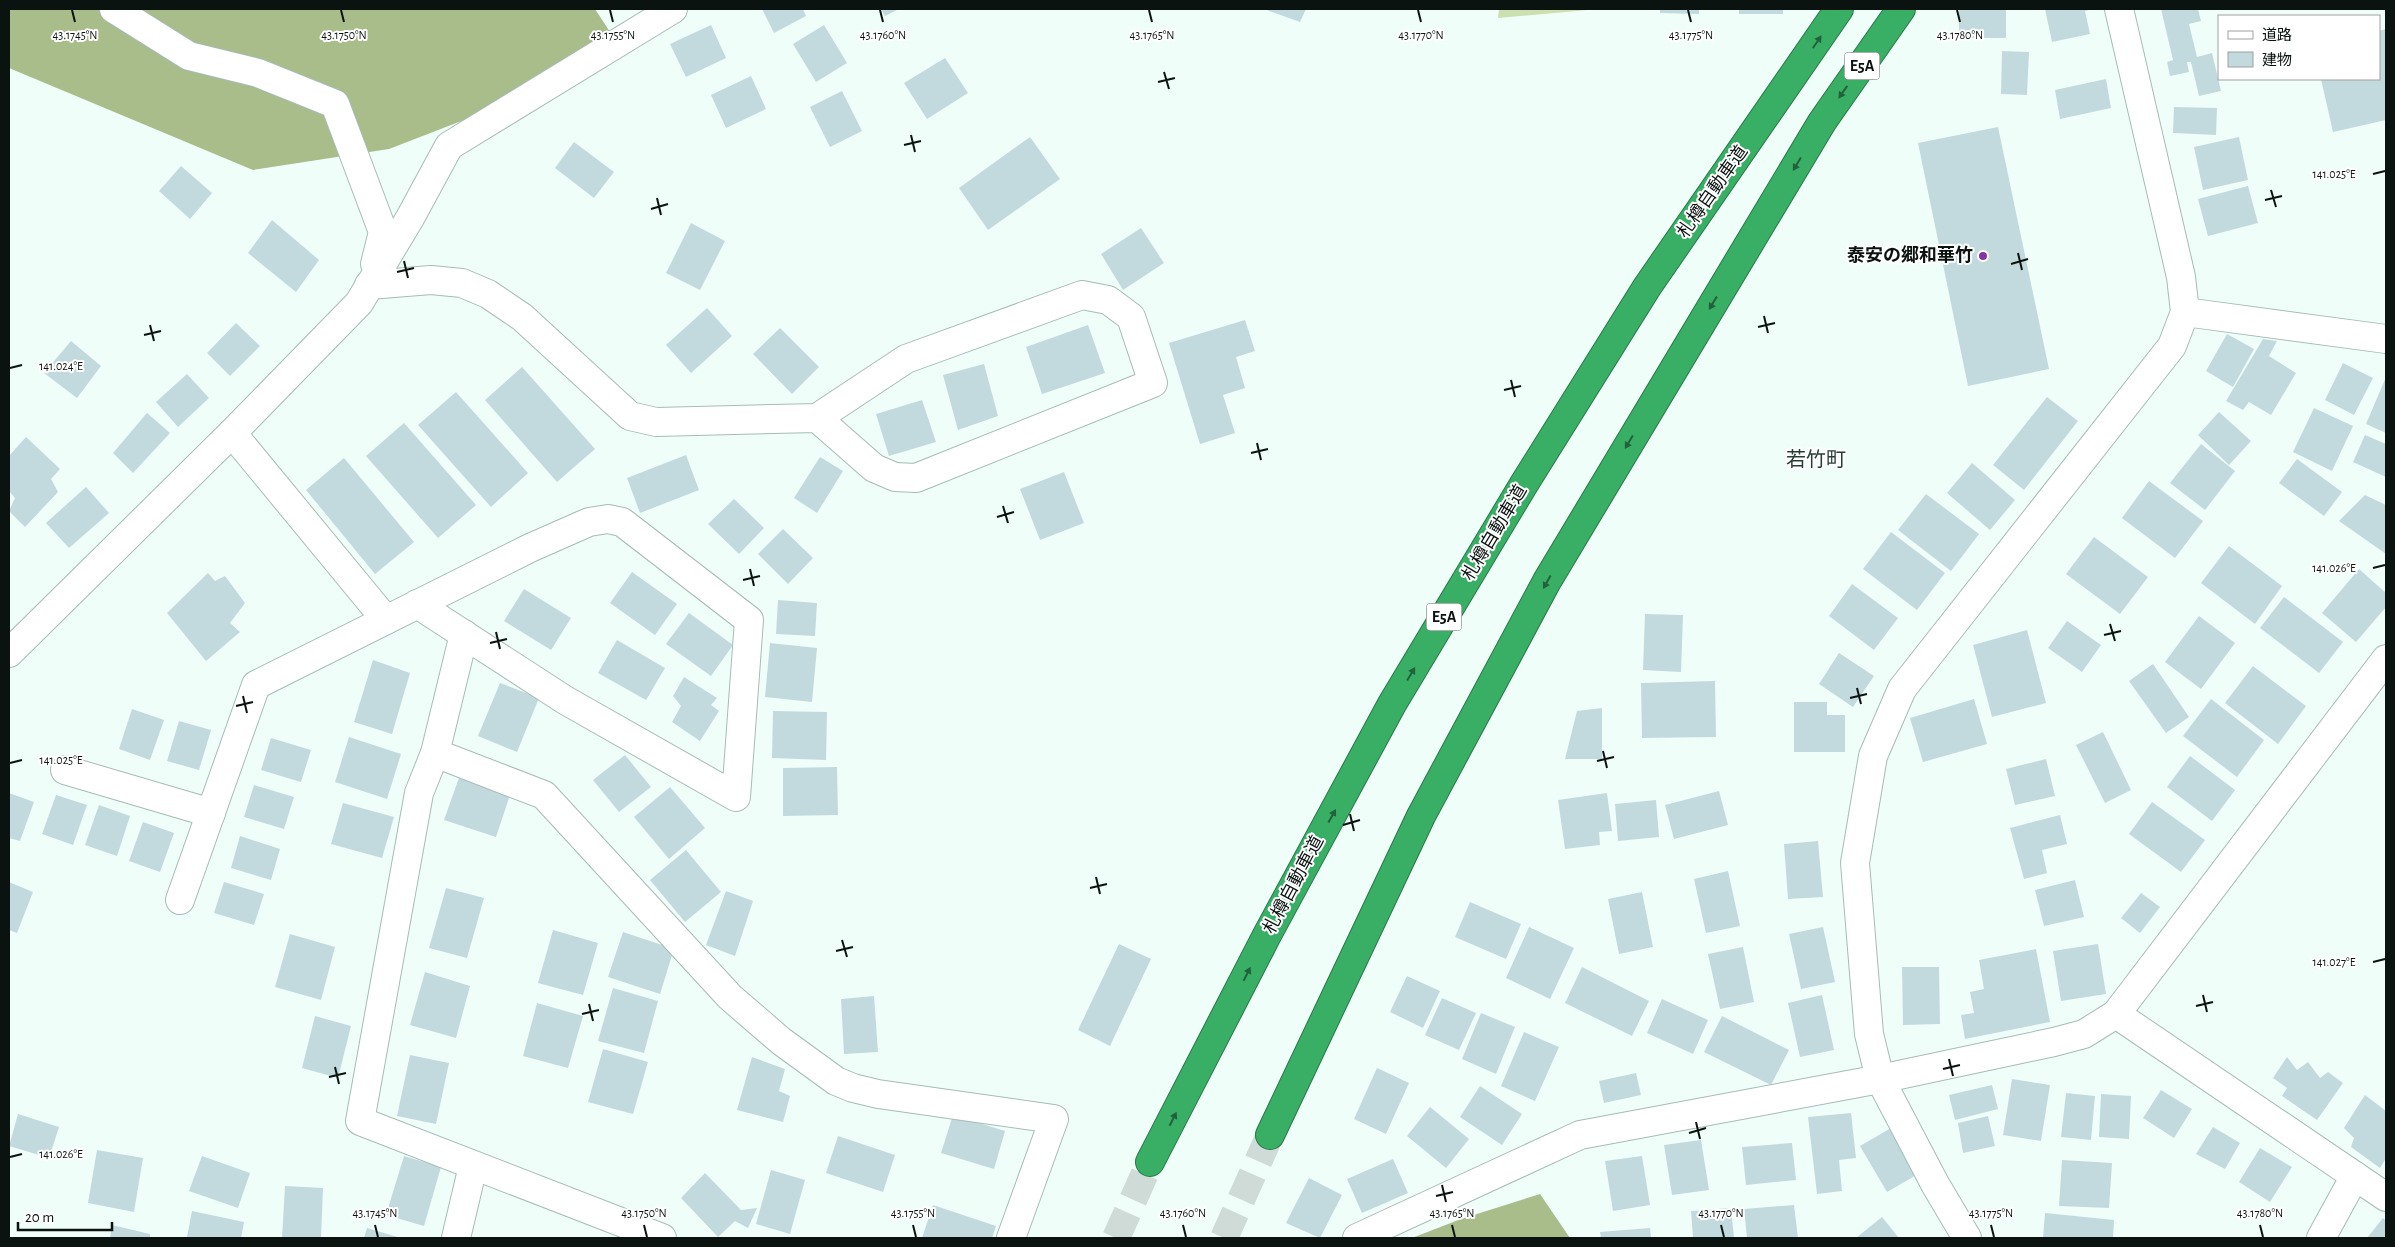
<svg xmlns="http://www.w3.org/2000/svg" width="2395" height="1247" font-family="'Alegreya Sans','Noto Sans JP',sans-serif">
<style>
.green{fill:#ccdfae}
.forest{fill:#a9bd8a}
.building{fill:#c2dadd}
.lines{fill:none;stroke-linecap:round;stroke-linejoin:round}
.highway-tunnel{stroke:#cedbd7;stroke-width:28;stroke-dasharray:28 14;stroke-linecap:butt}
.minor-casing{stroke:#a5bcb6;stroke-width:30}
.highway-casing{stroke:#287848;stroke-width:30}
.minor{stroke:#fff;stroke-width:28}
.highway{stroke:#38af65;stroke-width:28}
.oneway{fill:#22613b}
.ticks{fill:none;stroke:#0b1311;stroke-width:2}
.poi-dot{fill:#8235a6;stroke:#fff;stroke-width:2}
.labels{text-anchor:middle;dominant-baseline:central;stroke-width:4;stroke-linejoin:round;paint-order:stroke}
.shield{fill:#fff;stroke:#545a58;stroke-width:1}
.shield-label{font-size:16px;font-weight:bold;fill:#0b1311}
.street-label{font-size:18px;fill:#0b1311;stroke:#fff}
.poi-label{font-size:18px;font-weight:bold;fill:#0b1311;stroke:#fff;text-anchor:end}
.quarter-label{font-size:20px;fill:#293d38;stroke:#fff}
.ticks-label{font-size:12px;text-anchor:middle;fill:#0b1311;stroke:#fff;stroke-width:4;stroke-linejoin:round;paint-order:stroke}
</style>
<rect width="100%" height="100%" fill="#f0fefa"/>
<polygon class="green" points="1499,9 1599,9 1498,18"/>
<g class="forest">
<polygon points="9,9 595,9 610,32 464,120 389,149 253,170 9,68"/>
<polygon points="1540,1194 1570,1238 1412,1238 1461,1219"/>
</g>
<g class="building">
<polygon points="762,9 803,9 806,16 774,33"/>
<polygon points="881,9 899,9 885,16"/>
<polygon points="1264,9 1306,9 1300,22"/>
<polygon points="1660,9 1699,9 1699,14 1660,13"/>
<rect x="1739" y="9" width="44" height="5"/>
<rect x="1959" y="9" width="47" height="29"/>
<polygon points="2045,9 2093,9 2085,11 2090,34 2052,42"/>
<polygon points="2161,9 2198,9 2201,21 2189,24 2197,57 2212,53 2221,91 2199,96 2191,62 2187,62 2189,72 2170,76 2167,62 2173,60"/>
<polygon points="711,25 726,58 686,77 670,44"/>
<polygon points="824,25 847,63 816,82 793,44"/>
<polygon points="2386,29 2386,120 2333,132 2321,79 2379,79 2379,31"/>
<polygon points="2002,51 2029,52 2027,95 2001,94"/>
<polygon points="945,58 968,93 927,119 904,83"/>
<polygon points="751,76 766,109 726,128 711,95"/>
<polygon points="2106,79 2111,108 2060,119 2055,90"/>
<polygon points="842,91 862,131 830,147 810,107"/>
<polygon points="2174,107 2217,108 2216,135 2173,133"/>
<polygon points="1998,127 2049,369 1968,386 1918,143"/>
<polygon points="1030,137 1060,179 988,230 959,188"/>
<polygon points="2239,137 2248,180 2203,190 2194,147"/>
<polygon points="574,142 614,172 594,198 555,168"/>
<polygon points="181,166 212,193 190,219 159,191"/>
<polygon points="2248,186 2258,223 2208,236 2198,199"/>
<polygon points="272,220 319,260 296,292 248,253"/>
<polygon points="691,223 725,241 700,290 666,273"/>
<polygon points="1141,228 1164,263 1123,290 1101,254"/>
<polygon points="707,308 732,336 691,373 666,345"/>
<polygon points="1245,320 1255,351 1236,357 1245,388 1223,395 1235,433 1200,444 1169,343"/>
<polygon points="236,323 260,346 230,376 207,353"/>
<polygon points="1088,325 1105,373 1042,394 1026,347"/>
<polygon points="780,328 819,367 792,394 753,354"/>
<polygon points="2227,334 2254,349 2233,387 2206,371"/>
<polygon points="2263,339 2277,341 2269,356 2296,373 2271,415 2249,402 2243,410 2226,401"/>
<polygon points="71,341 101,366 77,398 44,373"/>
<polygon points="2343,363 2373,378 2354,415 2325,400"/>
<polygon points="984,364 998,416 958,430 943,375"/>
<polygon points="522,367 595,449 557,482 485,400"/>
<polygon points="187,374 209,398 178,427 156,402"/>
<polygon points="2386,377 2386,433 2366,424"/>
<polygon points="456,392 528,473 491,507 418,425"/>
<polygon points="2047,397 2078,421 2024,490 1993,465"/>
<polygon points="922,400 936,442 889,456 876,414"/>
<polygon points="2314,408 2353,426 2332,471 2293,452"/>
<polygon points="2219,412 2251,441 2229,465 2198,435"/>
<polygon points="147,413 170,433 133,473 113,453"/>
<polygon points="404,423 476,505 438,538 366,456"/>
<polygon points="2365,435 2386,444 2386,477 2353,462"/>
<polygon points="26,437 60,469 51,479 58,492 25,527 9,511 15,498 9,491 9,456"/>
<polygon points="2201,444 2235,471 2205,510 2170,483"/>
<polygon points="686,455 699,490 640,513 627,478"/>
<polygon points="820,457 843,471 817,513 794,498"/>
<polygon points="344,458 414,542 375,574 306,490"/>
<polygon points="2297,459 2342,492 2324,516 2279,483"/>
<polygon points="1972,463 2015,500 1990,530 1947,493"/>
<polygon points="1064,472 1084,523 1040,540 1020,489"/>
<polygon points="2149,481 2203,521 2175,558 2122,518"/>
<polygon points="86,487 109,513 69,548 46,523"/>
<polygon points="1926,494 1979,534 1951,571 1898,530"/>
<polygon points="2365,495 2386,505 2386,554 2339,521"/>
<polygon points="734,499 764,528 739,554 708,524"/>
<polygon points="783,529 813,558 788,584 758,554"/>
<polygon points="1891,532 1945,573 1917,610 1863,569"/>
<polygon points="2094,537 2148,577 2120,614 2066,574"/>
<polygon points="2229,546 2282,586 2255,624 2201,583"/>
<polygon points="2359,569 2386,593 2386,607 2356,642 2322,613"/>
<polygon points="632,572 677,604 655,635 610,603"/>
<polygon points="208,573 215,581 225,576 245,603 230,623 240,632 206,661 167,613"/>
<polygon points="1852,584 1898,618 1874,650 1829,616"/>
<polygon points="524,589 571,618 551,650 504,621"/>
<polygon points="2284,597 2343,642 2319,673 2260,628"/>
<polygon points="778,600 817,603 815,636 776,634"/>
<polygon points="689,613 733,645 711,676 666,644"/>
<polygon points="1645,614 1683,615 1681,672 1643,670"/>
<polygon points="2199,616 2235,643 2201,689 2165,662"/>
<polygon points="2067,621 2101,645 2082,672 2048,648"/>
<polygon points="2027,630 2046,703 1992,717 1973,645"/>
<polygon points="617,640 665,668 646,700 598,673"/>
<polygon points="770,643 817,648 812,702 765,697"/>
<polygon points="1839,653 1874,676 1853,707 1819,684"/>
<polygon points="373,660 410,673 392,734 354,722"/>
<polygon points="2153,664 2189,717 2166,733 2129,681"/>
<polygon points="2253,666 2306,706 2278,744 2225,703"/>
<polygon points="684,677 717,698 711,705 719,711 700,741 672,722 681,706 673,696"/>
<polygon points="1715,681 1716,737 1642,738 1641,683"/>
<polygon points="500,683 539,698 517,752 478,736"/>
<polygon points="1974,699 1987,744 1923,762 1910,718"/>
<polygon points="2211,699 2264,740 2237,777 2183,736"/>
<polygon points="1794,702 1827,702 1827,715 1845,715 1845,752 1794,752"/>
<polygon points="1602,708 1602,759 1565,759 1577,711"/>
<polygon points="132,709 164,720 150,760 119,749"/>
<polygon points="773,711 827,712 826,760 772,758"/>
<polygon points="179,721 211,730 199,770 167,761"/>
<polygon points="2103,732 2131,790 2105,803 2076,745"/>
<polygon points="349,737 401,754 387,799 335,782"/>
<polygon points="271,738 311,750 301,782 261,770"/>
<polygon points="625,755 651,787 619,812 593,780"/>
<polygon points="2190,756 2235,790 2212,821 2167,787"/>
<polygon points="2046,759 2055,796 2015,805 2006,769"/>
<polygon points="837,767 838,815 783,816 783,768"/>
<polygon points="460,775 511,792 496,837 444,820"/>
<polygon points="254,785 294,797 284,829 244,817"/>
<polygon points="670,787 705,828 669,859 634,817"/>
<polygon points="1719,791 1728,825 1674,839 1665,805"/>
<polygon points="9,793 34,802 20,841 9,838"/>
<polygon points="1607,793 1612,831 1599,832 1600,845 1565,849 1558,800"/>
<polygon points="56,795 87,805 73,845 42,834"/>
<polygon points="1656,800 1659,837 1618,841 1615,804"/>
<polygon points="2152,802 2205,840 2181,872 2129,834"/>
<polygon points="343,803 394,817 382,858 331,844"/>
<polygon points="99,805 130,816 117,856 85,845"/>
<polygon points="2060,815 2067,844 2042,850 2047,873 2024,879 2010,828"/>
<polygon points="143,822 174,833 160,872 129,861"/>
<polygon points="240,836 280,849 271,880 231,868"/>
<polygon points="1818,841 1823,897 1788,899 1784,844"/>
<polygon points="686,850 721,892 685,922 650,880"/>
<polygon points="1728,871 1740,926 1706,933 1694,879"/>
<polygon points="2075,880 2084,917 2044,926 2035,890"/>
<polygon points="9,882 33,892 17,933 9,930"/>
<polygon points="224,882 264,894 254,925 214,913"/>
<polygon points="446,888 484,898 467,958 429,948"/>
<polygon points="726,891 753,901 735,956 706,945"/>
<polygon points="1642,892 1653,947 1619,954 1608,899"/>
<polygon points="2141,893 2160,907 2140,933 2121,918"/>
<polygon points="1470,902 1521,924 1506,959 1455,937"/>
<polygon points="1529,927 1574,948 1550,999 1506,978"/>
<polygon points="1823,927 1835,982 1801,989 1789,934"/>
<polygon points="553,930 598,943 583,995 538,983"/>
<polygon points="623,932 674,949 660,994 608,977"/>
<polygon points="290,934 335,947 321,1000 275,987"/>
<polygon points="1119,944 1151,959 1110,1046 1078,1030"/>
<polygon points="2098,944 2106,994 2061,1001 2053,951"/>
<polygon points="1743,947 1754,1002 1720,1009 1708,954"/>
<polygon points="2036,949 2050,1022 1965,1039 1961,1015 1974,1013 1970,992 1984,989 1979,960"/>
<polygon points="1582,967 1649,1001 1632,1036 1565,1003"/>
<polygon points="1902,967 1939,967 1940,1024 1903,1025"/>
<polygon points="425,972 470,986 456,1038 410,1025"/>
<polygon points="1407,976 1440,991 1423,1028 1390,1012"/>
<polygon points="613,988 658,1001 644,1053 598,1041"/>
<polygon points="1822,995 1834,1050 1800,1057 1788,1003"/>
<polygon points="874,996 878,1052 844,1054 841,999"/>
<polygon points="1442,998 1476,1013 1459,1050 1425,1035"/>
<polygon points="1662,999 1708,1020 1693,1054 1647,1033"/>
<polygon points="537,1003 583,1016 568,1068 523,1056"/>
<polygon points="1481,1013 1515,1027 1496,1074 1462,1059"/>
<polygon points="315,1016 351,1026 338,1078 302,1068"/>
<polygon points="1722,1016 1789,1050 1771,1085 1704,1052"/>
<polygon points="1524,1032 1559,1047 1535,1101 1501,1086"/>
<polygon points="603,1049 648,1062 633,1114 588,1102"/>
<polygon points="410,1055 449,1063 436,1124 397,1116"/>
<polygon points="752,1057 785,1069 779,1091 790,1096 783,1122 737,1110"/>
<polygon points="2287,1057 2297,1070 2308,1062 2320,1078 2328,1072 2343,1083 2317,1120 2282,1096 2287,1088 2273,1078"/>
<polygon points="1377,1068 1409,1083 1386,1134 1354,1119"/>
<polygon points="1636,1073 1641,1095 1604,1103 1599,1081"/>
<polygon points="2012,1079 2050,1085 2041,1141 2003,1135"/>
<polygon points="1992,1085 1998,1109 1955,1120 1949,1095"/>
<polygon points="1480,1086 1522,1114 1502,1145 1460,1117"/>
<polygon points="2161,1090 2192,1109 2174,1138 2143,1118"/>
<polygon points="2066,1093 2095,1096 2091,1140 2061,1137"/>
<polygon points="2101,1094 2131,1096 2129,1139 2099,1137"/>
<polygon points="2365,1095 2386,1111 2386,1158 2380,1168 2351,1147 2354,1138 2344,1128"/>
<polygon points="1430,1107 1469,1139 1446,1168 1407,1136"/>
<polygon points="1851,1113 1856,1158 1839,1160 1842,1191 1817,1194 1808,1117"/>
<polygon points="18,1114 59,1127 49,1158 9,1146"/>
<polygon points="953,1115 1005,1131 994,1169 941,1153"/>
<polygon points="1988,1116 1995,1146 1963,1153 1958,1123"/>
<polygon points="2213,1127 2240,1143 2225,1169 2196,1154"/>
<polygon points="1891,1128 1918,1174 1887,1192 1860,1146"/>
<polygon points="838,1136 895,1155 883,1192 826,1173"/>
<polygon points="1701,1140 1709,1190 1672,1195 1664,1145"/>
<polygon points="1792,1143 1796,1180 1746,1185 1742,1147"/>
<polygon points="2260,1148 2292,1167 2270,1202 2239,1182"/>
<polygon points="97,1150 143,1158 134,1212 88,1203"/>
<polygon points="202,1156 250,1173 238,1208 189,1191"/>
<polygon points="404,1156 441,1167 424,1226 386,1215"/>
<polygon points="1642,1156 1650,1205 1613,1211 1605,1161"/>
<polygon points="1393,1159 1408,1193 1362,1213 1347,1179"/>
<polygon points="2062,1160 2112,1163 2109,1208 2059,1206"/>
<polygon points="771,1170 805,1180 790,1234 756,1224"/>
<polygon points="705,1173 741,1210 757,1208 748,1228 735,1221 718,1237 681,1198"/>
<polygon points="1309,1178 1342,1195 1320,1238 1286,1223"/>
<polygon points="285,1186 323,1188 321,1238 282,1238"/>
<polygon points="933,1205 996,1226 992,1238 922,1238"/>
<polygon points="1794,1205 1798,1238 1747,1238 1744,1209"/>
<polygon points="1731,1208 1734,1238 1693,1238 1691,1211"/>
<polygon points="192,1211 244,1222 241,1238 187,1237"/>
<polygon points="2045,1213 2114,1220 2113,1238 2043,1238"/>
<polygon points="1882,1217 1899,1238 1856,1238"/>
<polygon points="2383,1218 2386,1221 2386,1238 2367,1238"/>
<polygon points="112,1225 150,1234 150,1238 110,1238"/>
<polygon points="367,1228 401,1238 364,1238"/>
<polygon points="1650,1228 1651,1238 1601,1238 1600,1232"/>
</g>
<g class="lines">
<g class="highway-tunnel">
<polyline points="1116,1238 1150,1162"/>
<polyline points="1224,1238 1270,1135"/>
</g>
<g class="minor-casing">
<g id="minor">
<polyline points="114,9 189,56 258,73 335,104 383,232 375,264"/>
<polyline points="369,285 431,280 462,283 488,294 522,317 630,416 656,422 817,418 906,359 1082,295 1108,300 1131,317 1153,383 916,478 895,477 874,468 817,418"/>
<polyline points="2185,312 2386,339"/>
<polyline points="232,433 386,620"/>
<polyline points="464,634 435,753 419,793 360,1121 662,1238"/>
<polyline points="9,653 232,433 359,303 410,218 449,146 673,9"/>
<polyline points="435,753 544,795 730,997 781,1041 836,1081 853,1088 878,1094 1054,1119 1011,1238"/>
<polyline points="65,770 211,813"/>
<polyline points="180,900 256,685 530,548 589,522 608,519 622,522 749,620 736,797 565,700 417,604"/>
<polyline points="2116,1014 2386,1197"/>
<polyline points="456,1238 473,1166"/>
<polyline points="1357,1238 1580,1135 1880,1079 2054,1042 2084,1034 2116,1014 2386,659"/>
<polyline points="1967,1238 1935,1184 1880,1079 1869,1034 1855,863 1873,756 1902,689 2172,346 2185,312 2181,277 2119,9"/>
<polyline points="2321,1238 2355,1176"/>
</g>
</g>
<g class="highway-casing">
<g id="highway">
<polyline points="1270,1135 1421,816 1547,581 1822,122 1901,9"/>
<polyline points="1150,1162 1267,935 1392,704 1524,484 1647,287 1839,9"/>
</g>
</g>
<use href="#minor" class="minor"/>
<use href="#highway" class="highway"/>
</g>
<defs><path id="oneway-solid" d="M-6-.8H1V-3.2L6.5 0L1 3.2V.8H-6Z" transform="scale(1.25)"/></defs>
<g class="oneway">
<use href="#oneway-solid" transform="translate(1817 42) rotate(-56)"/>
<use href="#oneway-solid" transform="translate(1843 92) rotate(125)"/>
<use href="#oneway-solid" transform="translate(1797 164) rotate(121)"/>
<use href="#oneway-solid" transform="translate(1713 303) rotate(121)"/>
<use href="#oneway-solid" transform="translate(1629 442) rotate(121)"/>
<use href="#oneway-solid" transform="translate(1547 582) rotate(119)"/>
<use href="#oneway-solid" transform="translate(1411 674) rotate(-59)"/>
<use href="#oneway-solid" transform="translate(1332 816) rotate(-61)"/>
<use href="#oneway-solid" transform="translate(1247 974) rotate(-63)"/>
<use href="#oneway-solid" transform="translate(1173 1119) rotate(-63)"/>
</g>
<path class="ticks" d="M72 10 75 22M341 10 344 22M610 10 613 22M880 10 883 22M1149 10 1152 22M1418 10 1421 22M1688 10 1691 22M1957 10 1960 22M1164 72 1169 89M1158 82 1175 78M911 135 915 152M904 145 921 141M2373 174 2385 171M2271 190 2276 207M657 198 661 215M2265 200 2282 196M651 209 668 204M2018 253 2022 270M404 261 408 278M2011 264 2028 259M397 272 414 268M1764 316 1768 333M150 325 154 341M1758 327 1775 323M144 335 161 331M10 368 22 365M1511 380 1515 397M1504 390 1521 386M1257 443 1261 460M1251 453 1268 449M1003 506 1008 523M997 517 1014 512M2373 568 2385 565M750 569 754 586M743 580 760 576M2110 624 2115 641M496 632 500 649M2104 635 2121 631M490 643 507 639M1857 688 1861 704M243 696 247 713M1850 698 1867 694M236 706 253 702M1603 751 1607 768M1597 761 1614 757M10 763 22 760M1350 814 1354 831M1343 825 1360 820M1096 877 1100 894M1090 888 1107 884M842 940 847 957M836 951 853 947M2373 962 2385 959M2203 995 2207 1012M589 1004 593 1021M2196 1006 2213 1002M582 1014 599 1010M1949 1059 1953 1076M335 1067 339 1084M1943 1069 1960 1065M329 1077 346 1073M1696 1122 1700 1139M1689 1133 1706 1128M10 1157 22 1154M1442 1185 1446 1202M1436 1196 1453 1192M375 1225 378 1237M644 1225 647 1237M913 1225 916 1237M1183 1225 1186 1237M1452 1225 1455 1237M1721 1225 1724 1237M1991 1225 1994 1237M2260 1225 2263 1237"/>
<circle class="poi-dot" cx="1983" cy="256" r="5"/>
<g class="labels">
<g class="shield">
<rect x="1844.5" y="52.5" width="35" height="27" rx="4"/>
<rect x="1426.5" y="603.5" width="35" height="27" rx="4"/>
</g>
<g class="shield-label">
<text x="1862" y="66">E5A</text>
<text x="1444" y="617">E5A</text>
</g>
<g class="street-label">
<text transform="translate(1713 192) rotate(-55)">札樽自動車道</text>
<text transform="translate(1495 533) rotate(-59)">札樽自動車道</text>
<text transform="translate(1294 885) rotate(-62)">札樽自動車道</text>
</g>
<g class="poi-label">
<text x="1973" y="256">泰安の郷和華竹</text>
</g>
<g class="quarter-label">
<text x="1816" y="460">若竹町</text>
</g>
</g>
<g class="ticks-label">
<text x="75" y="39">43.1745°N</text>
<text x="344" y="39">43.1750°N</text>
<text x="613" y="39">43.1755°N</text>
<text x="883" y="39">43.1760°N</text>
<text x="1152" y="39">43.1765°N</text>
<text x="1421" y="39">43.1770°N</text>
<text x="1691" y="39">43.1775°N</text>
<text x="1960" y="39">43.1780°N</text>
<text x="2334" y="178">141.025°E</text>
<text x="61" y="370">141.024°E</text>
<text x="2334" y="572">141.026°E</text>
<text x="61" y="764">141.025°E</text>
<text x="2334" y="966">141.027°E</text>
<text x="61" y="1158">141.026°E</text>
<text x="375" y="1217">43.1745°N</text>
<text x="644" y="1217">43.1750°N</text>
<text x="913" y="1217">43.1755°N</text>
<text x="1183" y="1217">43.1760°N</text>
<text x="1452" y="1217">43.1765°N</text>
<text x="1721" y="1217">43.1770°N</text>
<text x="1991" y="1217">43.1775°N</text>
<text x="2260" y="1217">43.1780°N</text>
</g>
<rect width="2395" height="1247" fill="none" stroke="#0b1311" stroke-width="20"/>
<rect x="2218" y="15" width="162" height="65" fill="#ffffff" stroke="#9da1a0"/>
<rect x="2228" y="31" width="25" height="8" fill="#ffffff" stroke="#9da1a0"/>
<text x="2262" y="40" font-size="15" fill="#0b1311">道路</text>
<rect x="2228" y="52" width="25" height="15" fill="#c2dadd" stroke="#9da1a0"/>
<text x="2262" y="65" font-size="15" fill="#0b1311">建物</text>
<path d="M18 1222v8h94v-8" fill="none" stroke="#0b1311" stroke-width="2.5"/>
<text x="25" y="1222" font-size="15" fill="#0b1311" stroke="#ffffff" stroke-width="4" paint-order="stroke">20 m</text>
</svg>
